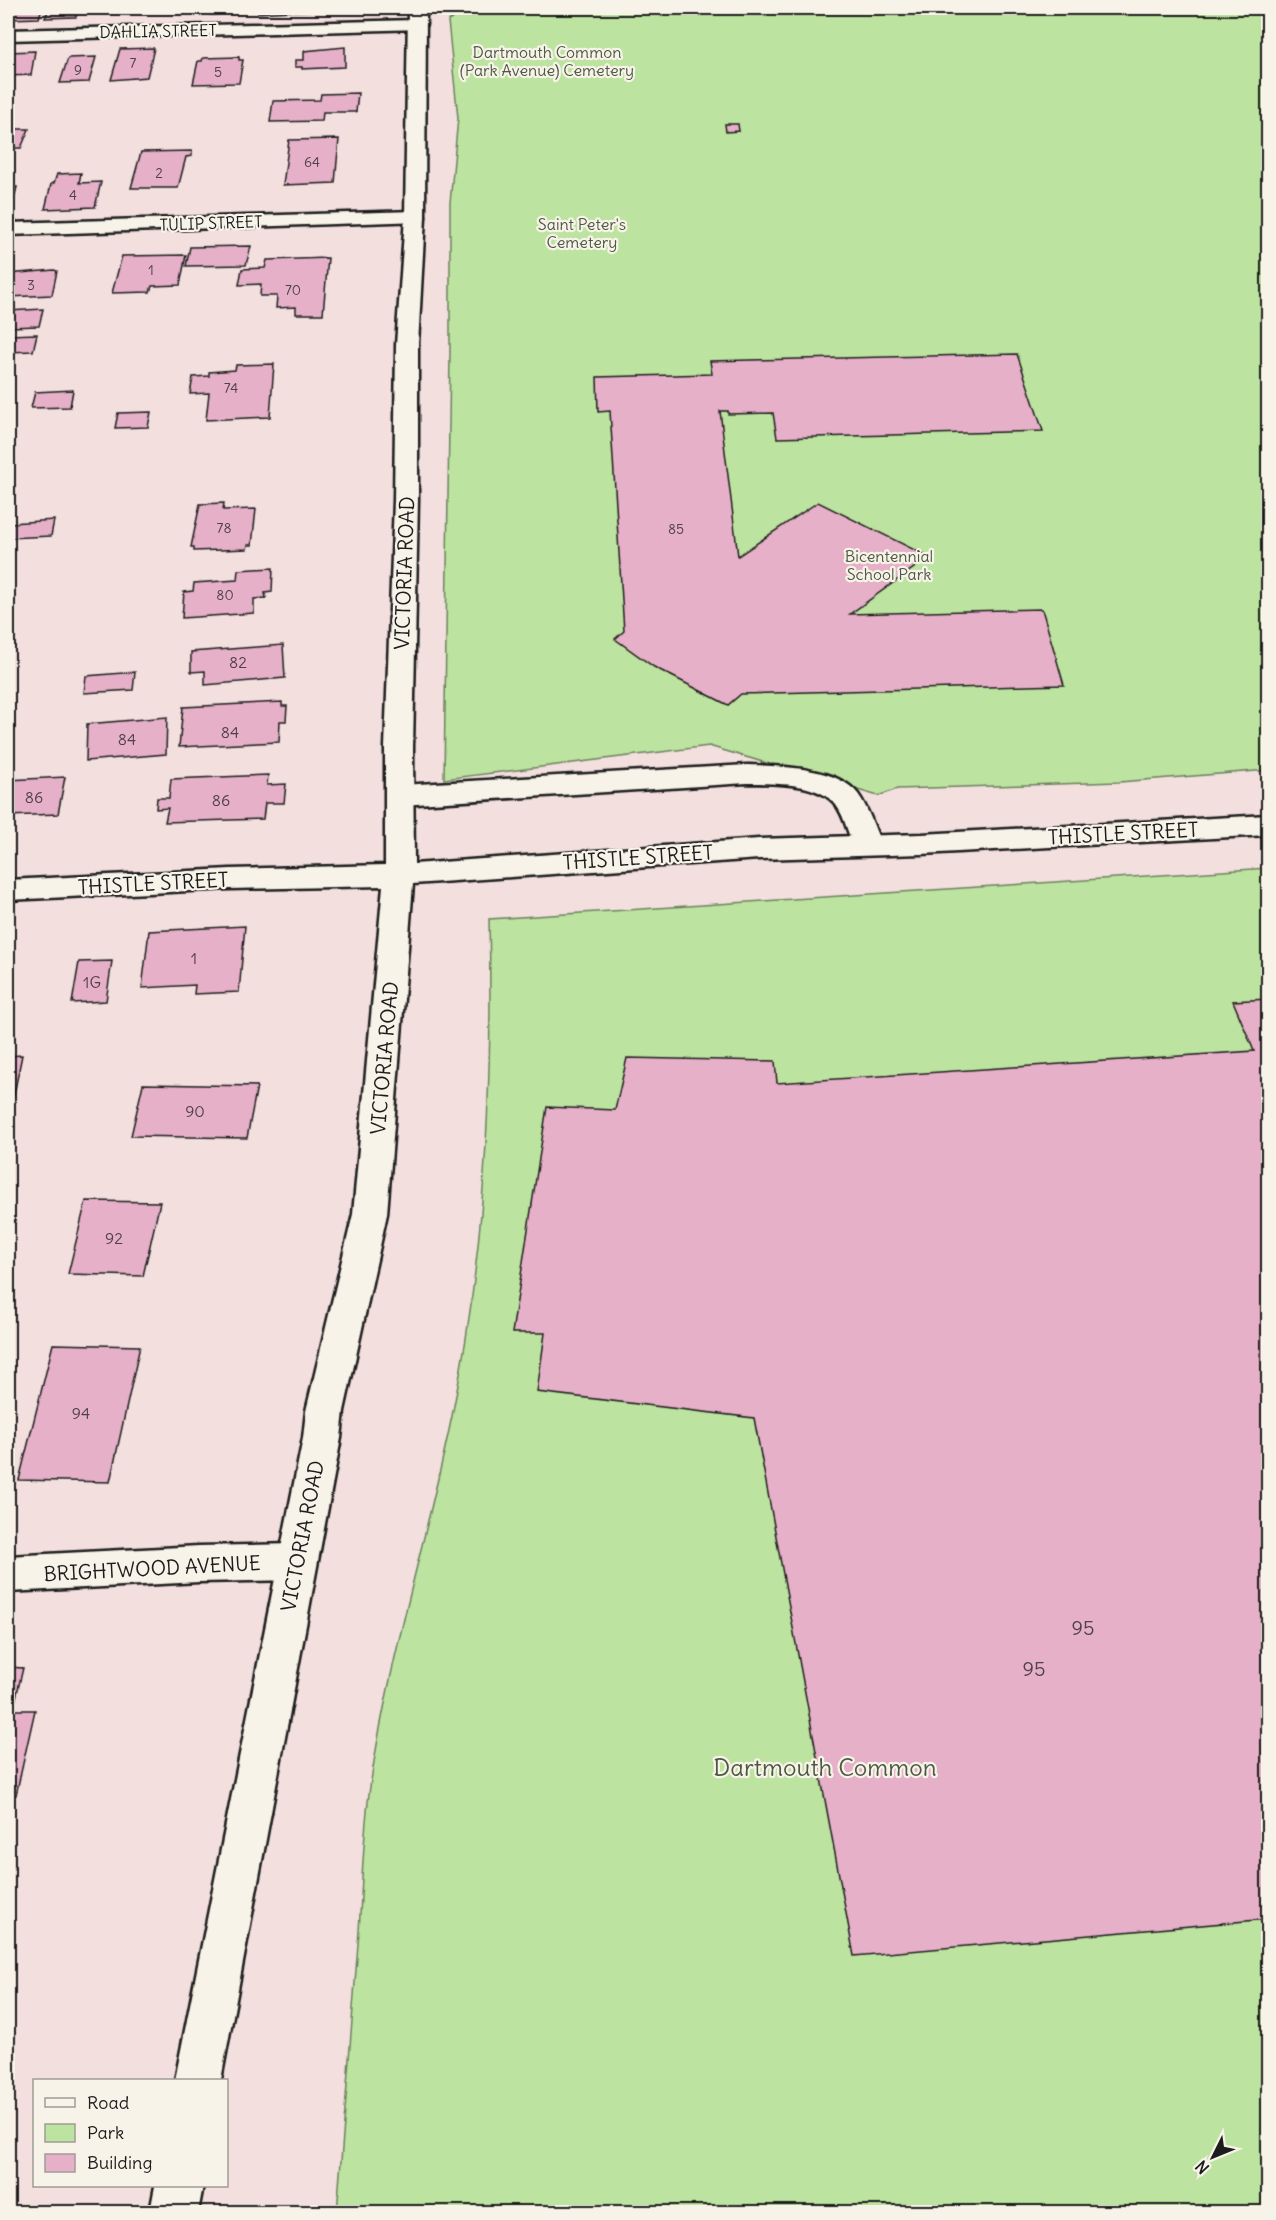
<svg xmlns="http://www.w3.org/2000/svg" width="1276" height="2220" font-family="Delius,sans-serif">
<style>
.green{fill:#bce39f;stroke:#6c805e;stroke-width:1.5}
.building{fill:#e6b0c8;stroke:#1c1c1c;stroke-width:1.5}
.lines{fill:none;stroke-linecap:round;stroke-linejoin:round}
.lane-casing{stroke:#1c1c1c;stroke-width:5}
.street-casing{stroke:#1c1c1c;stroke-width:5}
.secondary-casing{stroke:#1c1c1c;stroke-width:5}
.lane{fill:#f7f3e8;fill-rule:evenodd}
.street{fill:#f7f3e8;fill-rule:evenodd}
.secondary{fill:#f7f3e8;fill-rule:evenodd}
.labels{text-anchor:middle;dominant-baseline:central;stroke-width:4.5;stroke-linejoin:round;paint-order:stroke}
.far-number-label{font-size:14px;fill:#4e4147}
.far-street-label{font-size:16px;fill:#1c1c1c;stroke:#f7f3e8}
.far-park-label{font-size:16px;fill:#4c5843;stroke:#f7f3e8}
.number-label{font-size:16px;fill:#4e4147}
.street-label{font-size:20px;fill:#1c1c1c;stroke:#f7f3e8}
.near-number-label{font-size:20px;fill:#4e4147}
.near-park-label{font-size:24px;fill:#4c5843;stroke:#f7f3e8}
</style>
<rect width="100%" height="100%" fill="#f2dfde"/>
<filter id="ink" filterUnits="userSpaceOnUse"><feTurbulence type="fractalNoise" baseFrequency=".0167" numOctaves="2"/><feDisplacementMap in="SourceGraphic" scale="12" xChannelSelector="R" yChannelSelector="G"/><feConvolveMatrix kernelMatrix="1 2 1 2 8 2 1 2 1" color-interpolation-filters="sRGB"/></filter>
<g filter="url(#ink)">
<g class="green">
<polygon points="471,8 1268,8 1268,770 1119,782 897,789 878,796 709,746 444,779 450,353 450,203 458,118 448,21"/>
<path d="M1268 868V2212H337C344 2119 352 2025 359 1931 362 1886 363 1839 369 1794 387 1666 426 1542 452 1416 485 1257 493 1081 489 919Z"/>
</g>
<g class="building">
<polygon points="10,8 42,8 39,18 8,19"/>
<polygon points="49,8 79,8 76,17 45,18"/>
<polygon points="103,8 149,8 147,13 101,14"/>
<polygon points="166,8 201,8 200,12 168,13 169,8"/>
<polygon points="211,8 242,8 242,13 210,15"/>
<polygon points="258,8 291,8 292,11 258,13"/>
<polygon points="295,8 326,8 326,10 295,11"/>
<polygon points="345,47 345,67 302,69 302,67 295,67 295,60 304,60 304,51"/>
<polygon points="154,48 147,77 111,80 120,49"/>
<polygon points="35,51 31,75 8,76 8,52"/>
<polygon points="96,57 89,82 60,83 68,58"/>
<polygon points="239,57 239,60 243,60 239,83 193,84 198,61 202,61 203,58"/>
<polygon points="358,93 356,112 323,112 322,121 270,122 273,101 320,100 321,94"/>
<polygon points="725,124 738,124 739,131 726,132"/>
<polygon points="8,129 29,129 21,148 8,148"/>
<polygon points="339,139 335,183 283,185 289,140"/>
<polygon points="192,151 192,156 186,157 178,188 131,188 141,152"/>
<polygon points="81,173 79,183 101,182 95,207 45,209 51,184 54,183 57,174"/>
<polygon points="8,187 17,187 11,211 8,211"/>
<polygon points="251,246 246,265 186,266 190,247"/>
<polygon points="186,255 180,285 152,286 150,292 112,293 122,256"/>
<polygon points="328,258 323,314 296,314 296,307 276,308 277,296 260,296 261,284 239,285 242,269 265,268 267,260"/>
<polygon points="54,270 57,271 52,295 8,297 8,274"/>
<polygon points="43,309 39,326 8,327 8,311"/>
<polygon points="37,334 33,351 8,352 8,335"/>
<polygon points="1017,354 1043,431 777,438 773,413 728,414 728,411 720,411 738,556 818,502 929,557 850,614 1042,609 1064,685 741,694 728,705 654,667 615,639 624,631 610,411 598,412 597,377 712,374 710,361"/>
<polygon points="274,364 270,417 206,420 209,393 190,394 193,377 209,376 209,372 235,370 236,365"/>
<polygon points="73,390 70,407 31,408 35,392"/>
<polygon points="151,412 148,427 115,428 118,413"/>
<polygon points="224,503 223,510 256,509 252,545 248,545 247,549 194,551 194,547 191,547 200,504"/>
<polygon points="54,520 51,536 8,538 11,523"/>
<polygon points="273,568 272,592 265,593 266,598 254,599 254,613 182,618 184,592 193,591 194,583 237,580 238,570"/>
<polygon points="283,645 285,678 205,685 205,671 191,672 191,652"/>
<polygon points="135,672 133,690 84,693 86,676"/>
<polygon points="282,702 282,706 287,706 286,721 280,721 279,742 179,747 183,707"/>
<polygon points="167,717 166,754 86,761 87,724"/>
<polygon points="268,775 267,785 286,784 284,803 265,803 263,819 165,822 168,808 156,809 157,798 169,798 171,779"/>
<polygon points="65,777 58,814 8,816 8,780"/>
<polygon points="245,926 239,992 194,994 195,985 142,988 149,931"/>
<polygon points="112,961 106,1001 72,1003 79,962"/>
<polygon points="1268,999 1268,1919 854,1956 754,1418 537,1392 545,1333 512,1333 547,1107 615,1110 627,1058 775,1061 777,1083 1254,1051 1233,1001"/>
<polygon points="22,1055 8,1124 8,1056"/>
<polygon points="143,1084 257,1086 247,1138 131,1136"/>
<polygon points="86,1201 160,1202 143,1276 68,1274"/>
<polygon points="53,1344 140,1346 110,1482 19,1480"/>
<polygon points="8,1667 23,1668 13,1710 35,1710 16,1795 8,1795"/>
</g>
<g class="lines">
<g class="lane-casing">
<path id="lane" d="M747 765C778 766 838 767 858 794 869 809 874 828 882 845L877 852 867 855 857 852C848 838 846 818 836 805 817 781 774 784 747 783L401 805 391 802 387 795 391 788 401 785Z"/>
</g>
<g class="street-casing">
<g id="street">
<polygon points="416,20 422,21 425,25 422,29 8,40 8,30"/>
<polygon points="415,211 422,213 425,217 422,221 8,235 8,223"/>
<polygon points="297,1544 311,1549 317,1562 311,1575 297,1580 199,1582 8,1592 8,1556 199,1546"/>
</g>
</g>
<g class="secondary-casing">
<g id="secondary">
<polygon points="408,8 426,8 425,217 418,345 418,500 413,748 414,864 759,839 922,834 1268,815 1268,835 922,854 759,859 413,884 387,1214 344,1411 341,1438 221,2080 175,2080 303,1438 306,1411 353,1214 383,886 230,889 8,900 8,880 230,869 385,865 385,748 394,500 396,345 405,217"/>
<polygon points="155,2186 203,2186 198,2212 150,2212"/>
</g>
</g>
<use href="#lane" class="lane"/>
<use href="#street" class="street"/>
<use href="#secondary" class="secondary"/>
</g>
</g>
<g class="labels">
<g class="far-number-label">
<text x="133" y="63">7</text>
<text x="78" y="70">9</text>
<text x="218" y="72">5</text>
<text x="312" y="162">64</text>
<text x="159" y="173">2</text>
<text x="73" y="195">4</text>
<text x="151" y="270">1</text>
<text x="31" y="285">3</text>
<text x="293" y="290">70</text>
<text x="231" y="388">74</text>
<text x="224" y="528">78</text>
<text x="676" y="529">85</text>
<text x="225" y="595">80</text>
</g>
<g class="far-street-label">
<text transform="translate(158 31) rotate(-1)">DAHLIA STREET</text>
<text transform="translate(211 223) rotate(-2)">TULIP STREET</text>
</g>
<g class="far-park-label">
<text x="547" y="52">Dartmouth Common<tspan x="547" dy="18">(Park Avenue) Cemetery</tspan></text>
<text x="582" y="224">Saint Peter's<tspan x="582" dy="18">Cemetery</tspan></text>
<text x="889" y="556">Bicentennial<tspan x="889" dy="18">School Park</tspan></text>
</g>
<g class="number-label">
<text x="238" y="662">82</text>
<text x="230" y="732">84</text>
<text x="127" y="739">84</text>
<text x="34" y="797">86</text>
<text x="221" y="800">86</text>
<text x="194" y="958">1</text>
<text x="92" y="982">1G</text>
<text x="195" y="1111">90</text>
<text x="114" y="1238">92</text>
<text x="81" y="1413">94</text>
</g>
<g class="street-label">
<text transform="translate(404 573) rotate(-88)">VICTORIA ROAD</text>
<text transform="translate(1123 833) rotate(-3)">THISTLE STREET</text>
<text transform="translate(638 857) rotate(-4)">THISTLE STREET</text>
<text transform="translate(153 883) rotate(-3)">THISTLE STREET</text>
<text transform="translate(384 1058) rotate(-85)">VICTORIA ROAD</text>
<text transform="translate(302 1536) rotate(-79)">VICTORIA ROAD</text>
<text transform="translate(152 1568) rotate(-3)">BRIGHTWOOD AVENUE</text>
</g>
<g class="near-number-label">
<text x="1083" y="1627">95</text>
<text x="1034" y="1668">95</text>
</g>
<g class="near-park-label">
<text x="825" y="1767">Dartmouth Common</text>
</g>
</g>
<rect width="1276" height="2220" fill="none" stroke="#f7f3e8" stroke-width="30"/>
<rect x="15" y="15" width="1246" height="2190" fill="none" stroke="#1c1c1c" stroke-width="2" filter="url(#ink)"/>
<rect x="33" y="2079" width="195" height="108" fill="#f7f3e8" stroke="#9f9d96" stroke-width="1.5"/>
<rect x="45" y="2098" width="30" height="9" fill="#f7f3e8" stroke="#9f9d96" stroke-width="1.5"/>
<text x="87" y="2109" font-size="18" fill="#1c1c1c">Road</text>
<rect x="45" y="2124" width="30" height="18" fill="#bce39f" stroke="#9f9d96" stroke-width="1.5"/>
<text x="87" y="2139" font-size="18" fill="#1c1c1c">Park</text>
<rect x="45" y="2154" width="30" height="18" fill="#e6b0c8" stroke="#9f9d96" stroke-width="1.5"/>
<text x="87" y="2169" font-size="18" fill="#1c1c1c">Building</text>
<g transform="translate(1213 2157) rotate(227)" stroke="#f7f3e8" stroke-width="4.5" paint-order="stroke">
<path d="M0-4.5L10 22L0 15L-10 22Z" fill="#1c1c1c"/>
<text y="-9" font-size="16" font-weight="bold" text-anchor="middle" fill="#1c1c1c">N</text>
</g>
</svg>
